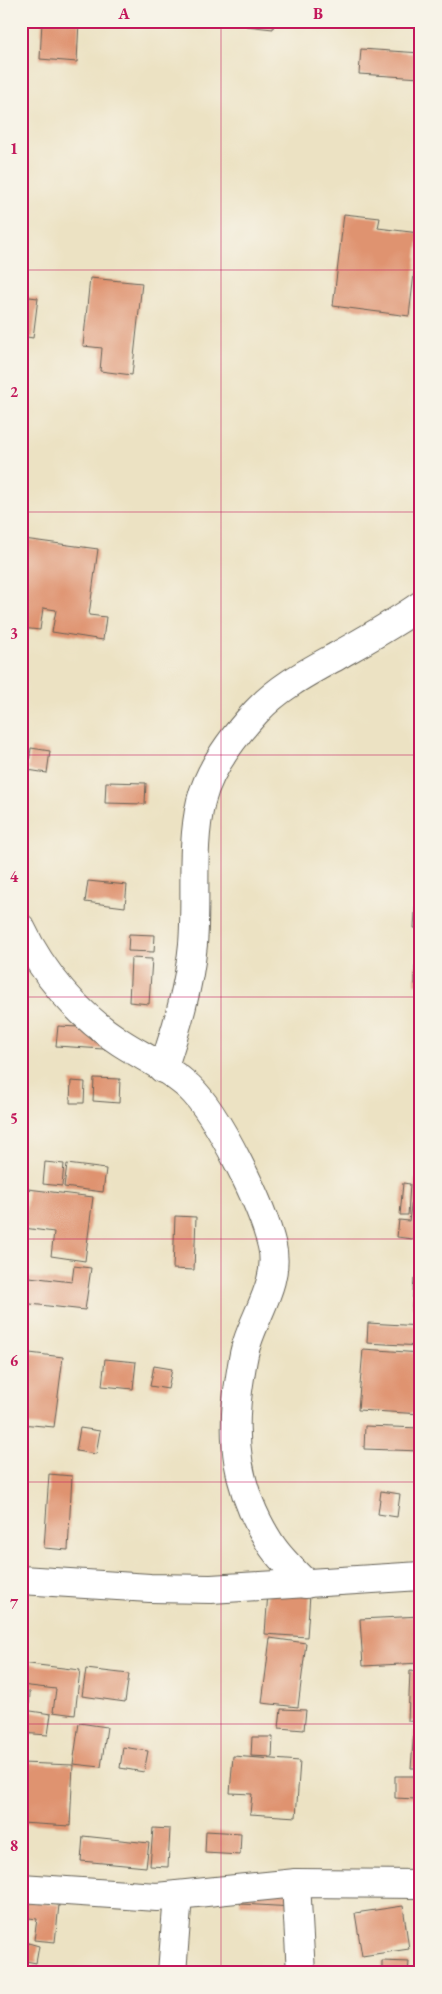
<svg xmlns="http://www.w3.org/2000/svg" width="442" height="1994" font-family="'EB Garamond',serif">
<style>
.building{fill:#df936f}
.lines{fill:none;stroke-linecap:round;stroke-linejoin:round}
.minor-casing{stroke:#656156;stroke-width:30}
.minor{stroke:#fff;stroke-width:28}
.grid{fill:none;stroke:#c2185b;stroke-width:1;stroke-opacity:0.55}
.neatline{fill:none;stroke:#c2185b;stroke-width:2}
.grid-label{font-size:16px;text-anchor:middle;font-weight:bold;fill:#c2185b}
</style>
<rect width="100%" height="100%" fill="#f7f3e8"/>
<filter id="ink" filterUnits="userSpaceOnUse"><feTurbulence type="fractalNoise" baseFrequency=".02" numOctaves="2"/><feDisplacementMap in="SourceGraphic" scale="10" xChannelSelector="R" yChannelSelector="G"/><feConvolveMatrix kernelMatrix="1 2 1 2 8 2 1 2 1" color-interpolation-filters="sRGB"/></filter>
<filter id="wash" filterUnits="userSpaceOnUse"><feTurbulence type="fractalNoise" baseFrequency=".0096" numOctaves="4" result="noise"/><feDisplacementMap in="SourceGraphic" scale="20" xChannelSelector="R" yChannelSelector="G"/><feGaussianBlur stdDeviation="1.12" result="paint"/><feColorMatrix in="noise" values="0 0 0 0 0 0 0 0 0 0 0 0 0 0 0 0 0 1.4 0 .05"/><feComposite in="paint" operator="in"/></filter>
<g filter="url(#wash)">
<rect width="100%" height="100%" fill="#ece2c3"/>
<g id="blocks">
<g class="building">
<polygon points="42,21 79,21 77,62 40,59"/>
<polygon points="246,21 274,21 273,29 246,26"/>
<polygon points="361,49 421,53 421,78 359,74"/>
<polygon points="344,214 380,218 378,228 419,233 409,316 333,306"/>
<polygon points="90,278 142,283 132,375 100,371 102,348 83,346"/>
<polygon points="21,296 38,298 33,338 21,336"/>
<polygon points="24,539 98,549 89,615 106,617 103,640 52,632 56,610 43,608 40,630 21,628 21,557"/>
<polygon points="31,748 50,751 47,773 28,770"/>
<polygon points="106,782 146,783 145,804 105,803"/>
<polygon points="418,866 421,866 421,928 414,928"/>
<polygon points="88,881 127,885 125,907 85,902"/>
<polygon points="417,933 421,934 421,953 417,953"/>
<polygon points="129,934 155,935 154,952 128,951"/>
<polygon points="131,958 152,959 149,1004 129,1002"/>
<rect x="415" y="966" width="6" height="18"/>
<polygon points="58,1026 120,1029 119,1050 56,1046"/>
<polygon points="94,1078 120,1079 119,1103 93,1101"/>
<polygon points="71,1081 85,1082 84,1103 70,1103"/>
<polygon points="45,1162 64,1164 62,1186 43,1184"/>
<polygon points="67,1164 106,1169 103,1192 64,1187"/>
<polygon points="415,1179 421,1179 421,1240 397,1237 399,1220 409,1221"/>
<polygon points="403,1183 410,1184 408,1215 400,1215"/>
<polygon points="28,1189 93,1197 85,1261 51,1256 54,1232 24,1228"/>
<polygon points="175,1216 196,1217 194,1270 173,1269"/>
<polygon points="74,1266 91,1268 85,1310 21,1303 21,1276 72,1282"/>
<polygon points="414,1278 421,1279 421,1307 412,1307"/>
<polygon points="368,1323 421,1326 421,1346 367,1343"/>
<polygon points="363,1349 421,1353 421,1414 358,1410"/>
<polygon points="21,1352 63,1357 54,1427 21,1424"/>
<polygon points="105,1359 136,1362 133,1389 102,1386"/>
<polygon points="154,1366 172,1369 168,1389 150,1386"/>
<polygon points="365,1426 421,1428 421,1451 364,1449"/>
<polygon points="80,1428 100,1431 96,1454 76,1451"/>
<polygon points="49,1474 72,1476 68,1550 44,1548"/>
<polygon points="381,1491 400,1494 397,1517 378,1514"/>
<polygon points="269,1578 311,1580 307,1637 265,1634"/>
<polygon points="421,1616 421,1663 363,1666 360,1619"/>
<polygon points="270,1638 306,1643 298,1707 262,1703"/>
<polygon points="21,1663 80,1670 75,1715 53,1712 56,1689 21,1685"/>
<polygon points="86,1669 129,1674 125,1702 82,1696"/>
<polygon points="410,1671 421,1672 421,1722 408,1721"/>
<polygon points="21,1692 30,1692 29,1709 21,1709"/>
<polygon points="281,1709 306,1710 304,1730 279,1728"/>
<polygon points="24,1710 51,1714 48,1735 21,1733"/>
<polygon points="79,1723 107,1727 101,1767 73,1764"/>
<polygon points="414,1731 421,1731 421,1768 411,1768"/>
<polygon points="252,1737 273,1737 272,1757 251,1756"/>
<polygon points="123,1747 148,1751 144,1772 120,1768"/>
<polygon points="233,1756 300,1761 296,1817 250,1814 252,1794 230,1793"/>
<polygon points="21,1763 73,1765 70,1826 21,1823"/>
<polygon points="395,1776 416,1776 416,1799 395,1798"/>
<polygon points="153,1828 170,1829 168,1867 150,1866"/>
<polygon points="206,1831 241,1833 240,1855 205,1853"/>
<polygon points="83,1836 149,1843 146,1867 81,1861"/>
<polygon points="242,1878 294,1881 293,1907 240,1904"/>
<polygon points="21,1900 59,1905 55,1942 34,1940 37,1919 21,1917"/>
<polygon points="403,1906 409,1949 362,1956 355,1913"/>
<polygon points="21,1941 39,1946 36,1963 21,1960"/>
<polygon points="382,1961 409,1962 408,1973 382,1973"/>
</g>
</g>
</g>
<g filter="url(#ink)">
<use href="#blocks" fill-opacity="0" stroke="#656156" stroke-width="1"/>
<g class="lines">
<g class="minor-casing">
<g id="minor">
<path d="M21 928C42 973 78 1015 120 1042 143 1057 168 1068 189 1087 218 1114 263 1207 272 1246 280 1280 257 1311 247 1343 243 1354 242 1366 240 1377 230 1438 236 1490 270 1543 279 1558 294 1571 306 1584"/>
<path d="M163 1069C177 1027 189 987 193 944 197 897 190 848 201 801 209 769 234 736 256 712 279 687 308 672 337 656 365 640 394 624 421 605"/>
<polyline points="21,1580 150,1588 211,1589 421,1576"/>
<polyline points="296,1883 301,1973"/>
<polyline points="21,1888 157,1897 296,1883 421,1884"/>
<polyline points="172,1973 178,1895"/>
</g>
</g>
<use href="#minor" class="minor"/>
</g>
</g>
<path class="grid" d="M221 21V1973M21 270H421M21 512H421M21 755H421M21 997H421M21 1239H421M21 1482H421M21 1724H421"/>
<rect width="442" height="1994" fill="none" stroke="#f7f3e8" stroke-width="55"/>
<rect x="28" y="28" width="386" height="1938" class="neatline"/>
<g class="grid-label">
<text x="124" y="19">A</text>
<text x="318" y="19">B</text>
<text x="14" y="154">1</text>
<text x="14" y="397">2</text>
<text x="14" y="639">3</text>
<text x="14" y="882">4</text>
<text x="14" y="1124">5</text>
<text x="14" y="1366">6</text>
<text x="14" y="1609">7</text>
<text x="14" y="1851">8</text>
</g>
</svg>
